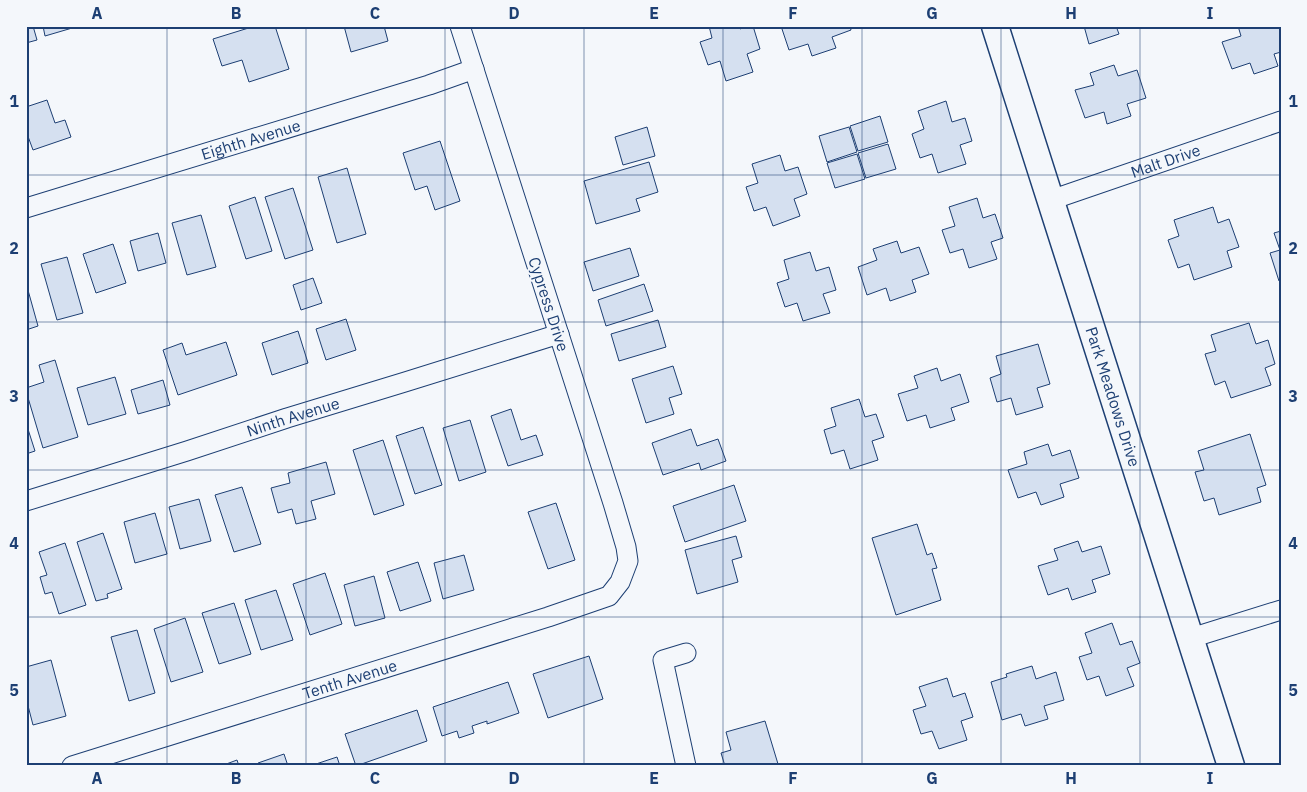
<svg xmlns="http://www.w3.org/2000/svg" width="1307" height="792" font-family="'IBM Plex Sans',sans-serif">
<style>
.building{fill:#d5e0f0;stroke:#1d3f73}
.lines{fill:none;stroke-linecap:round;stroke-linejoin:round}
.street-casing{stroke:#1d3f73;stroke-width:21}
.secondary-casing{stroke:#1d3f73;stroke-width:29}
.street{stroke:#f4f7fb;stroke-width:19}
.secondary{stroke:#f4f7fb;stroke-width:26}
.grid{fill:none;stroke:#1d3f73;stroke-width:1;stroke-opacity:0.55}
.labels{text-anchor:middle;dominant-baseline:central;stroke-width:4;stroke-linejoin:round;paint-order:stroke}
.street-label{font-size:16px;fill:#1d3f73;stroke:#f4f7fb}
.neatline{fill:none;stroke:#1d3f73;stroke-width:2}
.grid-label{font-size:16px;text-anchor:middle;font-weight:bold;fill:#1d3f73}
</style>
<rect width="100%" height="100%" fill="#f4f7fb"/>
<g class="building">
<polygon points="26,26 33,26 37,40 26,43"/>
<polygon points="43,26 79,26 45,36"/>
<polygon points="255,26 275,26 289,69 249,82 242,60 222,66 213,39"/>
<polygon points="344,26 384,26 388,41 351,52"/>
<polygon points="709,26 739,26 740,29 747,26 753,26 760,49 747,54 753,72 726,81 720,61 708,65 700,42 712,38"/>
<polygon points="781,26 850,26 851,30 832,37 836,48 812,56 808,44 789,50"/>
<polygon points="1084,26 1116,26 1119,34 1089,44"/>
<polygon points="1238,26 1281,26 1281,52 1274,54 1278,66 1254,74 1250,63 1232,69 1222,42 1241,36"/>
<polygon points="1114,65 1118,76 1137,70 1146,98 1127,104 1131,116 1107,124 1104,112 1085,118 1075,90 1094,85 1090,73"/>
<polygon points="47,100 55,123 65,120 71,137 33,150 26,131 26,107"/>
<polygon points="946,101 952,122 965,118 972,141 960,145 966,164 938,173 932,154 920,158 912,134 924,129 918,111"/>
<polygon points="880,116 888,142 858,151 850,126"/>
<polygon points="647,127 655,156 623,165 615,137"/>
<polygon points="849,127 857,152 827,162 819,136"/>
<polygon points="440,141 460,201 435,210 427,186 415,190 403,153"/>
<polygon points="888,144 896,169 866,178 858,153"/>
<polygon points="857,154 865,179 835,188 827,163"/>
<polygon points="780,155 785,171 798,167 807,194 794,199 800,216 773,226 766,207 754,211 746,187 758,183 752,164"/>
<polygon points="649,162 658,192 636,199 640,211 596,224 584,181"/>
<polygon points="347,168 366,234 337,243 318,177"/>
<polygon points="293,188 313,250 285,259 265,197"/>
<polygon points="255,197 272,251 246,259 229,206"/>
<polygon points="977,198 983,218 995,214 1003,238 991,242 997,259 969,268 963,249 950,253 942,230 955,226 949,207"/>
<polygon points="1213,207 1218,223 1229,219 1239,247 1227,251 1232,267 1194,280 1189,264 1178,268 1168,240 1179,236 1174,220"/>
<polygon points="201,215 216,267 187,275 172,223"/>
<polygon points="1281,231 1281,280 1279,281 1270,253 1280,250 1274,233"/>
<polygon points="158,233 166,263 138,271 130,241"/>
<polygon points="897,241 901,253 919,247 929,274 912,280 916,292 890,301 886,288 867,295 858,267 877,260 873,249"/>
<polygon points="113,244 126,283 96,293 83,254"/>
<polygon points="630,248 639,276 593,291 584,262"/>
<polygon points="810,252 816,271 829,267 836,290 823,294 830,313 803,321 797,303 785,307 777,283 789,279 784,260"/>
<polygon points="67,257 83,313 57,320 41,264"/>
<polygon points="313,278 322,303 301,310 293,285"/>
<polygon points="26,283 38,326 26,330"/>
<polygon points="644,284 653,311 606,326 598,300"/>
<polygon points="346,319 356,350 326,360 316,329"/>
<polygon points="658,320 666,347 619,361 611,334"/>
<polygon points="1249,323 1256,344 1268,340 1275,364 1265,368 1271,385 1231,398 1225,381 1215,385 1205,354 1216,351 1211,335"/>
<polygon points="298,331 308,363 272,375 262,343"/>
<polygon points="226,342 237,375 178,395 163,350 182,343 186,355"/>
<polygon points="1038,344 1050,384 1037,388 1043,407 1016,415 1011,398 997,402 990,378 1001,374 996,356"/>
<polygon points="55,360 78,437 43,448 26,391 26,388 44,382 39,365"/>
<polygon points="673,366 682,394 669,398 674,414 646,423 632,379"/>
<polygon points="937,368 941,381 960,374 969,402 951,408 955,420 930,428 926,415 907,421 898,394 918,388 914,376"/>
<polygon points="115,377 126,414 88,425 77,388"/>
<polygon points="163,380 170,405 138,414 131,390"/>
<polygon points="859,399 865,417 876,414 884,437 872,441 878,460 850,469 844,450 831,454 824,430 836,426 831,408"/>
<polygon points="511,409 521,440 536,435 543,455 508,466 491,416"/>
<polygon points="470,420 486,472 459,481 443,428"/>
<polygon points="26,423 35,451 26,454"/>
<polygon points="423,427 442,485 415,494 396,436"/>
<polygon points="691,429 697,446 718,439 726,461 701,470 699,463 663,475 652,443"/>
<polygon points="1250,434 1266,485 1257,488 1261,502 1219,515 1214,498 1204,501 1195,472 1204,470 1198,451"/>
<polygon points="383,440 404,505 374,515 353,450"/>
<polygon points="1048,444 1052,456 1070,450 1079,478 1060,484 1064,497 1041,505 1036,492 1018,498 1008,470 1027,464 1024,452"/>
<polygon points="326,462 335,494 311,501 316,519 296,524 292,509 278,513 271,488 290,483 288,473"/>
<polygon points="734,485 746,521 685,542 673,506"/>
<polygon points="242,487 261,544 234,552 215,495"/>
<polygon points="199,499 211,541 180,549 169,507"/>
<polygon points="556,503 575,560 548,569 528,512"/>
<polygon points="155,513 167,554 135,563 124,522"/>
<polygon points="917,524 927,555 932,553 937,568 932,569 941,600 896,615 872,538"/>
<polygon points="103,533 122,589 107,594 108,598 96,601 77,542"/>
<polygon points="736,536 742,557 732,560 738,582 697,594 685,550"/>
<polygon points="1078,541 1082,552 1101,546 1110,574 1092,580 1096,592 1072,600 1068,588 1048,595 1038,566 1058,560 1054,549"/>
<polygon points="65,543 86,605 59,614 52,592 45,594 40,577 47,575 39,552"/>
<polygon points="464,555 474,590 443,599 434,563"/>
<polygon points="418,562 431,601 400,611 387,572"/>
<polygon points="325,573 342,624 310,635 293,584"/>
<polygon points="374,576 385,618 355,626 344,585"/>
<polygon points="276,590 293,640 261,650 245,600"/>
<polygon points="234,603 251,654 219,664 202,613"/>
<polygon points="185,618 203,672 171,682 154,629"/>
<polygon points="1112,623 1120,645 1132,641 1140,663 1127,668 1134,686 1106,696 1099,676 1087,680 1079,657 1092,653 1085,633"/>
<polygon points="137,630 155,693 129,701 111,637"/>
<polygon points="589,656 603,699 548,718 533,674"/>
<polygon points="51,660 66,716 33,725 26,698 26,667"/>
<polygon points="1032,666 1036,679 1056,672 1064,700 1044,706 1048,719 1025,726 1021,714 1002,720 991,682 1007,677 1006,674"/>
<polygon points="947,678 953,697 965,693 973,717 961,721 967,740 939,749 932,731 921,734 913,710 926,706 919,687"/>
<polygon points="508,682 519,713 487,724 487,721 472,726 474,733 459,738 457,731 442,736 433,707"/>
<polygon points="417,710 427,741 356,766 345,734"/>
<polygon points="765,721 778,764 772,766 725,766 721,753 731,750 726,732"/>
<polygon points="284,754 288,766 259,766 258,763"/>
<polygon points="337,757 340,766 310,766"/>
<polygon points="237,760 239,766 221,766"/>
</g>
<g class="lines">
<g class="street-casing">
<g id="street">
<path id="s1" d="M1051 200 1281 121"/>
<path id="s2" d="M26 208 429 85 474 69"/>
<path id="s3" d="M26 501 187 451 287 418 405 382 559 334"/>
<polyline points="1191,638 1281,610"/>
<path id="s4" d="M72 766 548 617 609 596 620 582 628 561 626 547 613 503 460 26"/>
<polyline points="686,766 663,660 686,653"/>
</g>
</g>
<g class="secondary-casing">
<g id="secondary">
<path id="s5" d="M995 26 1231 766"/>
</g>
</g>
<use href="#street" class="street"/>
<use href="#secondary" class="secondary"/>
</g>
<path class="grid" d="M167 26V766M306 26V766M445 26V766M584 26V766M723 26V766M862 26V766M1001 26V766M1140 26V766M26 175H1281M26 322H1281M26 470H1281M26 617H1281"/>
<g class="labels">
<g class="street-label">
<text stroke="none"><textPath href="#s2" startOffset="235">Eighth Avenue</textPath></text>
<text stroke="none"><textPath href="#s1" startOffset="121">Malt Drive</textPath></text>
<text transform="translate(549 304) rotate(72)">Cypress Drive</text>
<text stroke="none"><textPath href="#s5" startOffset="389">Park Meadows Drive</textPath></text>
<text stroke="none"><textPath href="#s3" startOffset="280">Ninth Avenue</textPath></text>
<text stroke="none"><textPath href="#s4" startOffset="291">Tenth Avenue</textPath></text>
</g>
</g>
<rect width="1307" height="792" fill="none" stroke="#f4f7fb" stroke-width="55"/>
<rect x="28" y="28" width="1252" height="736" class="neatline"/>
<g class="grid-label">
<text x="97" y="19">A</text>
<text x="236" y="19">B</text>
<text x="375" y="19">C</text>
<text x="514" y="19">D</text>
<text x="654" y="19">E</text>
<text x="793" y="19">F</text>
<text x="932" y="19">G</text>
<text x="1071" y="19">H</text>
<text x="1210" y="19">I</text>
<text x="14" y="107">1</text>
<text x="1293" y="107">1</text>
<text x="14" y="254">2</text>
<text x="1293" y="254">2</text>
<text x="14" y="402">3</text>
<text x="1293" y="402">3</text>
<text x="14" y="549">4</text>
<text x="1293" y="549">4</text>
<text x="14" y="696">5</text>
<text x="1293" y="696">5</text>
<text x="97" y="784">A</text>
<text x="236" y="784">B</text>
<text x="375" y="784">C</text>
<text x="514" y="784">D</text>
<text x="654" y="784">E</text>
<text x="793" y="784">F</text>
<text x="932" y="784">G</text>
<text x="1071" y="784">H</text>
<text x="1210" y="784">I</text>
</g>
</svg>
